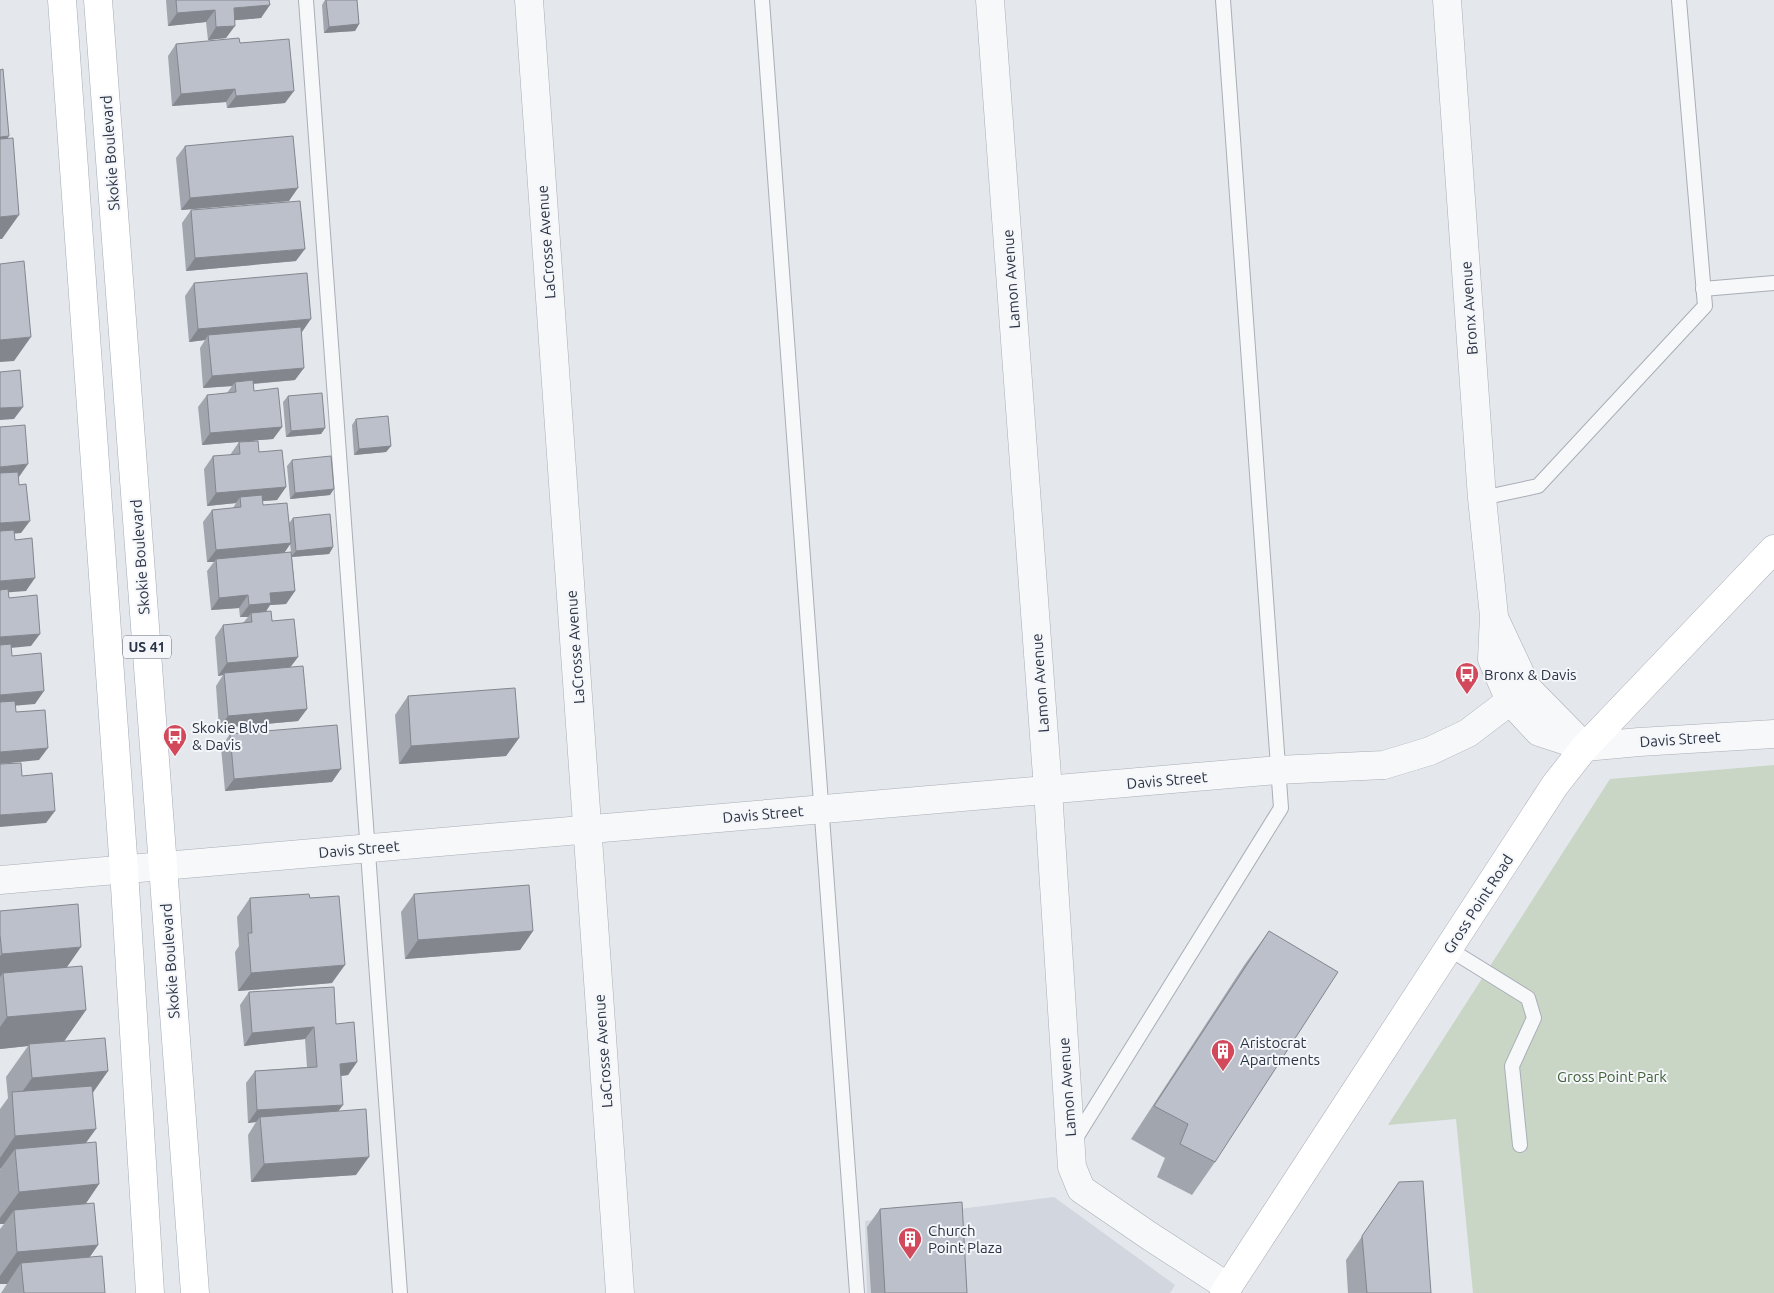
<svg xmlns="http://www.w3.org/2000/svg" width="1774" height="1293" font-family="Ubuntu,sans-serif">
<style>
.built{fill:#d2d6de}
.green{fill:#c9d6c5}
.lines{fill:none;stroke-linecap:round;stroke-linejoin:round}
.service-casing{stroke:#a9aeb7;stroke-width:16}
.minor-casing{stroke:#a9aeb7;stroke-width:29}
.secondary-casing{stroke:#a9aeb7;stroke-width:29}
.primary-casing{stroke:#a3abb8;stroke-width:29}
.service{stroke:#f7f8fa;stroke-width:14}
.minor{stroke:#f7f8fa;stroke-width:28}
.secondary{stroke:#fff;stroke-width:28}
.primary{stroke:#fff;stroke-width:28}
.wall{fill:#a1a5ae;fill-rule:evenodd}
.shaded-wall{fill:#83868d}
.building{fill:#bbc0ca;stroke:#83868d}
.labels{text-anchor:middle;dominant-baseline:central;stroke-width:4;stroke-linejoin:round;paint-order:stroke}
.shield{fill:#f4f6f9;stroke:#676e7b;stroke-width:1}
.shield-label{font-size:14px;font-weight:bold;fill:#2b3445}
.street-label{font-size:15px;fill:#2b3445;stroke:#f4f6f9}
.poi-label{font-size:15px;fill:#2b3445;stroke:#f4f6f9;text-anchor:start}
.park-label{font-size:15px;fill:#3f6138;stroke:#f4f6f9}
</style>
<rect width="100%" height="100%" fill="#e4e7ec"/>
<polygon class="built" points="1054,1197 1175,1285 1170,1293 867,1293 865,1221"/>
<polygon class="green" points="1774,765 1774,1293 1473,1293 1456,1119 1388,1125 1610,779"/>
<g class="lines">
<g class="service-casing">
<g id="service">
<polyline points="306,0 400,1293"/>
<polyline points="762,0 857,1293"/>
<polyline points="1703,289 1774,283"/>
<polyline points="1482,498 1538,486 1705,306 1679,0"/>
<polyline points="1449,949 1528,998 1534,1018 1512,1066 1520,1145"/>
<polyline points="1074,1141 1281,808 1223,0"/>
</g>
</g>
<g class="minor-casing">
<g id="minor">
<polyline points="529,0 620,1293"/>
<polyline points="990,0 1048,790 1072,1167 1081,1189 1148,1235 1228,1287"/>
<polyline points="1447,0 1482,498 1494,616 1492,659 1510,701 1539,732 1585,747 1639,742 1774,734"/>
<polyline points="1496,622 1527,688 1581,743"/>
<polyline points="0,880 1277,770 1384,765 1430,751 1468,733 1510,701"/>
</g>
</g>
<g class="secondary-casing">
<polyline id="secondary" points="1224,1293 1555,785 1585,747 1774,549"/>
</g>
<g class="primary-casing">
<g id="primary">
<polyline points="62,0 124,870 150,1293"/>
<polyline points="98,0 195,1293"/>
</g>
</g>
<use href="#service" class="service"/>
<use href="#minor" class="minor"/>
<use href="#secondary" class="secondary"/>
<use href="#primary" class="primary"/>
</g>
<g class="wall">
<polygon points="166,0 269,0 261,18 235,20 226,38 208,40 206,22 168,26"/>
<polygon points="325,0 357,0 359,24 355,31 324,33 322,5"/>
<polygon points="240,43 285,103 227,108 226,102 172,106 168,56 176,44"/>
<polygon points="185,146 289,201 181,210 176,158"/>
<polygon points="191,210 296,261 186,271 182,223"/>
<polygon points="194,283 302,332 301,332 295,380 254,384 254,391 282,427 273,439 202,445 198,407 207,395 227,393 232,386 203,388 200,348 205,340 189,342 185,296"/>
<polygon points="288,396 325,428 321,434 286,437 283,402"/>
<polygon points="356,419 391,446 386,452 354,455 352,425"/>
<path d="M239 442 259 452 286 487 277 500 262 501 263 505 289 523 293 518 333 547 329 554 292 557 295 591 286 604 270 605 266 611 298 657 290 667 307 709 298 721 219 728 216 686 223 675 218 676 215 637 223 625 243 623 248 617H240L239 608 211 610 207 571 214 562H207L203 522 212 510 233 508 236 503 207 506 204 469 213 456 230 455ZM290 544 291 552 284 553Z"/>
<polygon points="292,460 330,495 290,499 287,466"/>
<polygon points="408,696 519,738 506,756 399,764 395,715"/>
<polygon points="230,734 332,782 225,791 221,747"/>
<polygon points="414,894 533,931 520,950 405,959 401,912"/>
<polygon points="250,898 332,983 238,991 235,952 239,946 237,917"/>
<polygon points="0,911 67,968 86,1010 64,1041 108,1071 92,1093 86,1143 99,1184 86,1203 98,1245 89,1258 105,1293 1,1293 7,1284 0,1284 0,1229 4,1224 0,1224 0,1170 1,1168 0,1169 0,1109 8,1098 6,1077 28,1046 0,1049"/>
<polygon points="1269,931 1215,1162 1192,1195 1157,1177 1165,1158 1131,1139 1245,964"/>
<polygon points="249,992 336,1024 357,1062 348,1075 341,1076 338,1111 356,1175 251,1182 248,1135 256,1122 248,1123 246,1083 255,1071 307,1067 305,1039 244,1046 240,1005"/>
<polygon points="1399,1182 1431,1293 1348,1293 1346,1260"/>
<polygon points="880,1209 967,1293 871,1293 867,1227"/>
</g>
<g class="shaded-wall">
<polygon points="270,5 261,18 225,21 234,8"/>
<polygon points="215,10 206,22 168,26 177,13"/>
<polygon points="359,24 355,31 324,33 329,27"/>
<polygon points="235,26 226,38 208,40 216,27"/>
<polygon points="235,89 226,102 172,106 181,94"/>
<polygon points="294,91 285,103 227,108 236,96"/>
<polygon points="9,136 0,149 0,137"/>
<polygon points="298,188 289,201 181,210 190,198"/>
<polygon points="19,215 2,239 0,239 0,217"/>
<polygon points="305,249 296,261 186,271 195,258"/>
<polygon points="311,319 302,332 209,340 208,335 205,340 189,342 198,329"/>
<polygon points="31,337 14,361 0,362 0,340"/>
<polygon points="304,368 295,380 235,385 235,382 232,386 203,388 212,376"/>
<polygon points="23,407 14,419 0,420 0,408"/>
<polygon points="282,427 273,439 202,445 210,433"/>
<polygon points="325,428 321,434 286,437 291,431"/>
<polygon points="391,446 386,452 354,455 359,449"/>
<polygon points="28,464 19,477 0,478 0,467"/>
<polygon points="286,487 277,500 240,503 240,497 236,503 207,506 216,493"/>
<polygon points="334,489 330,495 290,499 295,493"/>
<polygon points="30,521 21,533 0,535 0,523"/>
<polygon points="291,543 282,556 216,559 214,562 207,562 216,550"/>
<polygon points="333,547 329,554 291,557 296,551"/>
<polygon points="35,578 26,591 0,593 0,581"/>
<polygon points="295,591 286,604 270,605 263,616 251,613 248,617 240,617 249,605 270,593"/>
<polygon points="248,595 239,608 211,610 219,598"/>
<polygon points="40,634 31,646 0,649 0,637"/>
<polygon points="298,657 289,669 224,673 223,675 218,676 227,663"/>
<polygon points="44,691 35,704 0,707 0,695"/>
<polygon points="307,709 298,721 219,728 228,716"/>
<polygon points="519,738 506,756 399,764 411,746"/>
<polygon points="48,748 39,760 0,764 0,752"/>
<polygon points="341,769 332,782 225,791 234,779"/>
<polygon points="55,811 46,823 0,827 0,815"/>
<polygon points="533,931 520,950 405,959 418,940"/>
<polygon points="81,947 58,980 3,973 0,977 0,956 2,954"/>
<polygon points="345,965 332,983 238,991 251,973"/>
<polygon points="86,1010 63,1043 29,1044 28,1046 0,1049 0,1027 7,1017"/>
<polygon points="314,1027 305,1039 244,1046 252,1033"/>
<polygon points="357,1062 348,1075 331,1077 340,1064"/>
<polygon points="108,1071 85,1104 13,1105 32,1078"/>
<polygon points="343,1105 334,1117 260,1117 256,1122 248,1123 257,1110"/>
<polygon points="96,1129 72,1162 15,1149 1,1168 0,1169 0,1158 15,1136"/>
<polygon points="369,1157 356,1175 251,1182 264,1164"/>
<polygon points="99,1184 76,1218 14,1210 4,1224 0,1224 0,1218 19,1192"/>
<polygon points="98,1245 75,1278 21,1263 7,1284 0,1284 0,1276 17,1252"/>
</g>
<g class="building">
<polygon points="176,0 269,0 270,5 234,8 235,26 216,27 215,10 177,13"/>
<polygon points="326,0 357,0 359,24 329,27"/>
<polygon points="239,38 240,43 289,39 294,91 236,96 235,89 181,94 176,44"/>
<polygon points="3,69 9,136 0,137 0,70"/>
<polygon points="293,136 298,188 190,198 185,146"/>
<polygon points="13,138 19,215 0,217 0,139"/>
<polygon points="300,201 305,249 195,258 191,210"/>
<polygon points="24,261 31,337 0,340 0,264"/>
<polygon points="307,273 311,319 198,329 194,283"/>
<polygon points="301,327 304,368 212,376 208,335"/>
<polygon points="20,370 23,407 0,408 0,372"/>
<polygon points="253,380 254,391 278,388 282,427 210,433 207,395 236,392 235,382"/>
<polygon points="322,393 325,428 291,431 288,396"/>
<polygon points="388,416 391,446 359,449 356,419"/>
<polygon points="25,425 28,464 0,467 0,427"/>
<polygon points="258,441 259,452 282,450 286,487 216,493 213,456 240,454 239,442"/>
<polygon points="331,456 334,489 295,493 292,460"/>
<polygon points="18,472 19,485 26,484 30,521 0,523 0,473"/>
<polygon points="262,495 263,505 287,503 291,543 216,550 212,510 241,507 240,497"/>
<polygon points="330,514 333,547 296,551 293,518"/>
<polygon points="14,530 15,540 32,538 35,578 0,581 0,531"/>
<polygon points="291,552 295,591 270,593 271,603 249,605 248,595 219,598 216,559"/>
<polygon points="8,589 9,598 37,595 40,634 0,637 0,590"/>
<polygon points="271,611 272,621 294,619 298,657 227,663 223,625 252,622 251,613"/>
<polygon points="11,644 12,656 41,653 44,691 0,695 0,645"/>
<polygon points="303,666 307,709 228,716 224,673"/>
<polygon points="515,688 519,738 411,746 408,696"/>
<polygon points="15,701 16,712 45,710 48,748 0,752 0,702"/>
<polygon points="337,725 341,769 234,779 230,734"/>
<polygon points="21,763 22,776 52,773 55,811 0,815 0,764"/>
<polygon points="529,885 533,931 418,940 414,894"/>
<polygon points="309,894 310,898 339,896 345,965 251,973 248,933 252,933 250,898"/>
<polygon points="78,904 81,947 2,954 0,935 0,911"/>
<polygon points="1269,931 1338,972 1215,1162 1180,1144 1188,1124 1154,1106"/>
<polygon points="82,966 86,1010 7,1017 3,973"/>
<polygon points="334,987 336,1024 354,1022 357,1062 340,1064 343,1105 257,1110 255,1071 317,1067 314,1027 252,1033 249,992"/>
<polygon points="105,1038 108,1071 32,1078 29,1044"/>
<polygon points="92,1086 96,1129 15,1136 12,1092"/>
<polygon points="366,1109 369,1157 264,1164 260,1117"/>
<polygon points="96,1142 99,1184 19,1192 15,1149"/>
<polygon points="1423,1181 1431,1293 1367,1293 1362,1236 1399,1182"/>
<polygon points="962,1202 967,1293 885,1293 880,1209"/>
<polygon points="94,1203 98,1245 17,1252 14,1210"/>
<polygon points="102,1256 105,1293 24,1293 21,1263"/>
</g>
<defs>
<g id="bus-pin" transform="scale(1.25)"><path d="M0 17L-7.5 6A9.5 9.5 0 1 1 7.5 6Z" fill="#d1495b" stroke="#f4f6f9"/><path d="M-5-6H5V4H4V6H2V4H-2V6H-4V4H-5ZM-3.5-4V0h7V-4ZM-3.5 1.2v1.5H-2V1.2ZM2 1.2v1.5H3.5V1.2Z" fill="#fff"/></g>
<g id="building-pin" transform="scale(1.25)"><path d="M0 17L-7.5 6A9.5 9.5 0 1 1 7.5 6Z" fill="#d1495b" stroke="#f4f6f9"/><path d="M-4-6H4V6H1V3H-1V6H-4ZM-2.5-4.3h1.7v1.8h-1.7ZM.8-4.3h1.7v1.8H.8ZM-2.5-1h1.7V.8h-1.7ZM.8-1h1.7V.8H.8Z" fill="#fff"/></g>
</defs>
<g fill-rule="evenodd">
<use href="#bus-pin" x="1467" y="674"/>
<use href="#bus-pin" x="175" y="736"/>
<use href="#building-pin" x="1223" y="1051"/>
<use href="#building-pin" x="910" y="1239"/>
</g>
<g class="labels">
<rect class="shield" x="123" y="635.5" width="48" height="23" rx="4"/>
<g class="shield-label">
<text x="147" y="647">US 41</text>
</g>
<g class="street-label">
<text transform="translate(110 153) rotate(-94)">Skokie Boulevard</text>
<text transform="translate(546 242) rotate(-94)">LaCrosse Avenue</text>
<text transform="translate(1011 279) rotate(-94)">Lamon Avenue</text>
<text transform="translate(1469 308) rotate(-94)">Bronx Avenue</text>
<text transform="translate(140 557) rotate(-94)">Skokie Boulevard</text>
<text transform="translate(575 647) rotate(-94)">LaCrosse Avenue</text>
<text transform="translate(1040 683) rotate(-94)">Lamon Avenue</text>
<text transform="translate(1680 739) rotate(-4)">Davis Street</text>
<text transform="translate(1167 780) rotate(-5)">Davis Street</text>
<text transform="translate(763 814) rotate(-5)">Davis Street</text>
<text transform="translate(359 849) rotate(-5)">Davis Street</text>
<text transform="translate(1478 904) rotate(-57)">Gross Point Road</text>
<text transform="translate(170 961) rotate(-94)">Skokie Boulevard</text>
<text transform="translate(603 1051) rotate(-94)">LaCrosse Avenue</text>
<text transform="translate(1067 1087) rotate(-94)">Lamon Avenue</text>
</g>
<g class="poi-label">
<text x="1484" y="674">Bronx &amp; Davis</text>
<text x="192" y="727">Skokie Blvd<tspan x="192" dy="17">&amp; Davis</tspan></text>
<text x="1240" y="1042">Aristocrat<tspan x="1240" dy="17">Apartments</tspan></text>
<text x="928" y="1230">Church<tspan x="928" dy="17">Point Plaza</tspan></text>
</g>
<g class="park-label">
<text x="1612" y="1076">Gross Point Park</text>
</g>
</g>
</svg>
